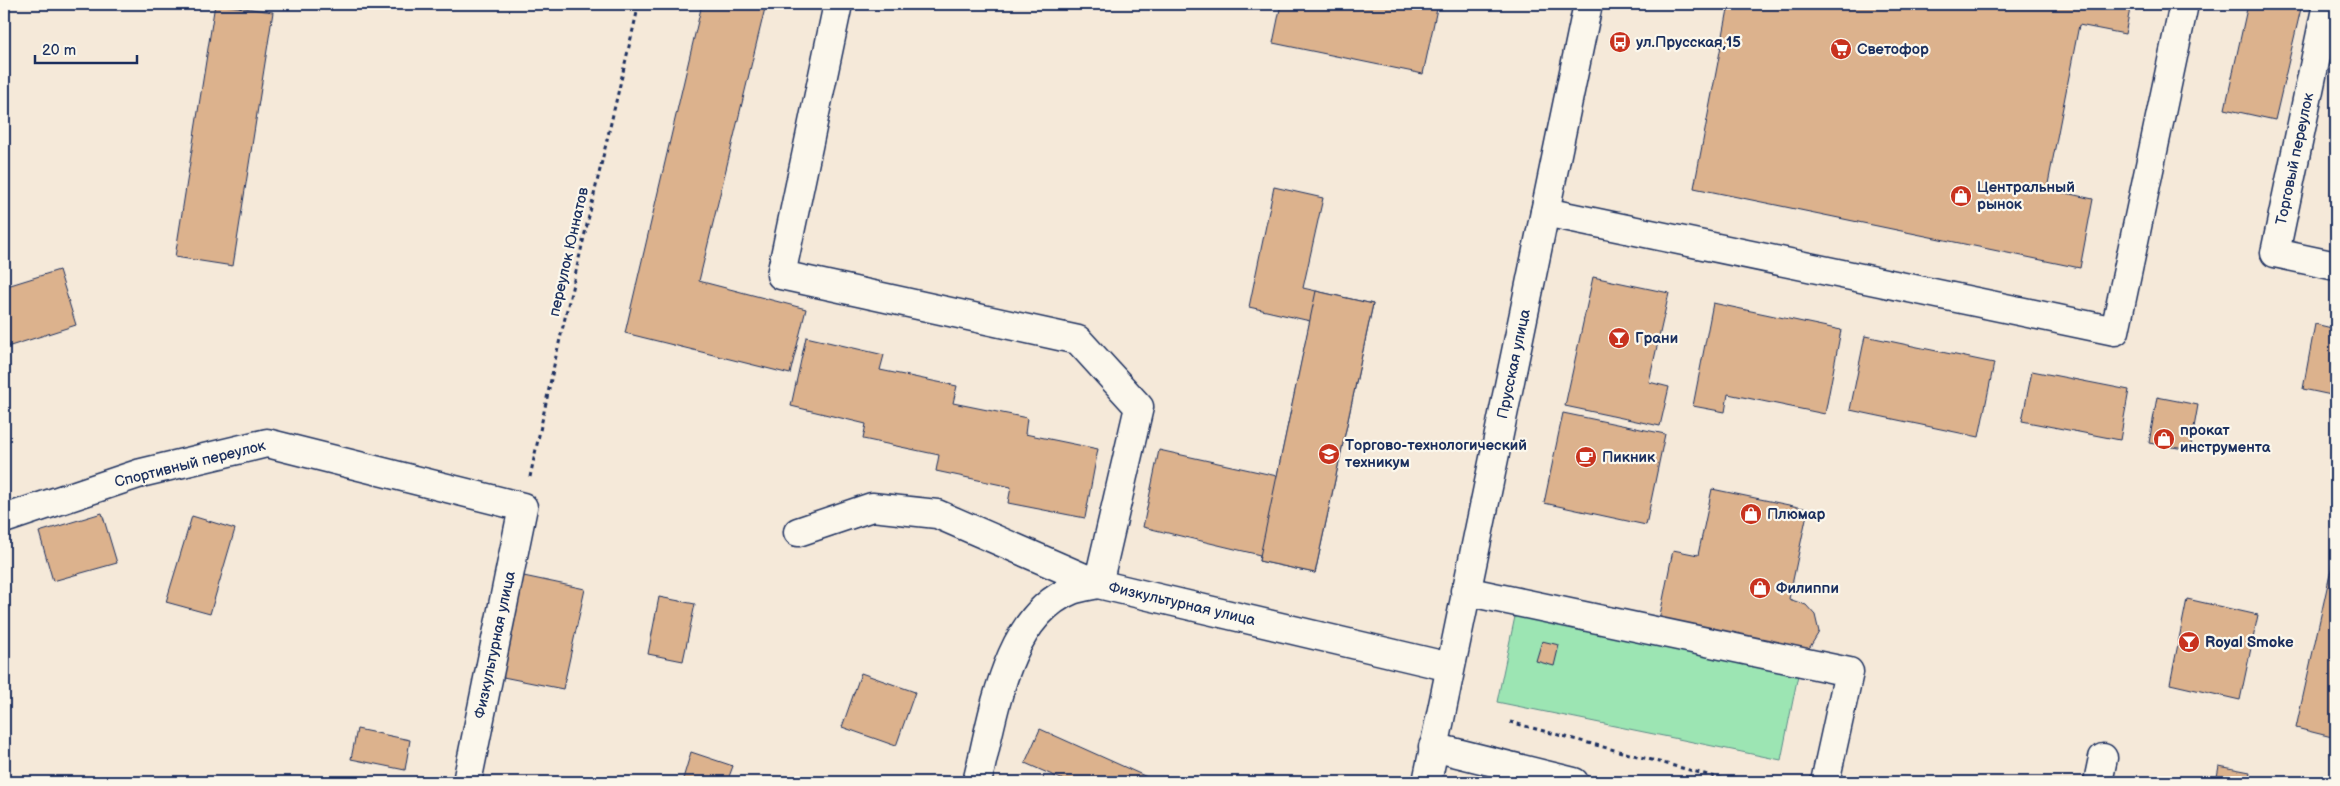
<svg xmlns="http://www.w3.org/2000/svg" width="2340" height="786" font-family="'Balsamiq Sans',sans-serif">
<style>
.green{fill:#9ce5b3;stroke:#5c8a88}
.building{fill:#dcb28d;stroke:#1b2f5e}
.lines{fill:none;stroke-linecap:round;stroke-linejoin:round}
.minor-casing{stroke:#1b2f5e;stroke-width:31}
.path{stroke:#1b2f5e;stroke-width:3;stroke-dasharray:4 4;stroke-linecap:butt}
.minor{stroke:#fbf7ec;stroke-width:28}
.labels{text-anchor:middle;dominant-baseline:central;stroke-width:4.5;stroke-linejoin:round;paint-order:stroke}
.poi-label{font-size:15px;font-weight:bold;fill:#1b2f5e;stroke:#fbf7ec;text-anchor:start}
.street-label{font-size:15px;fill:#1b2f5e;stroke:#fbf7ec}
</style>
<rect width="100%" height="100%" fill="#f5e9d9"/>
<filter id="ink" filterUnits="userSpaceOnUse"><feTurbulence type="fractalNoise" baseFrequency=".02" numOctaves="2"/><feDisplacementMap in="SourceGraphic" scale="10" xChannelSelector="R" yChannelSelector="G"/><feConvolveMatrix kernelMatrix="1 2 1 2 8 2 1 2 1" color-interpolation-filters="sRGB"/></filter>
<g filter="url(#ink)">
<polygon class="green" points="1517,607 1800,665 1781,760 1497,702"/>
<g class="building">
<polygon points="215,4 273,12 233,266 175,257"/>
<polygon points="702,4 766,4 699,281 806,309 790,374 625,333"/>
<polygon points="1281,4 1438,4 1423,74 1273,43"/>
<polygon points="1729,4 2131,4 2125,34 2079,25 2047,189 2093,199 2080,268 1694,188"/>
<polygon points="2248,4 2302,4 2275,120 2225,109"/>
<polygon points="1274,187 1323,198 1303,288 1373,304 1315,573 1259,561 1260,555 1143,527 1159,450 1277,476 1310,321 1249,307"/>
<polygon points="59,270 76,325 4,348 4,287"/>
<polygon points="1593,277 1669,293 1649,382 1669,387 1660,426 1565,406"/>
<polygon points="1316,291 1373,304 1315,573 1259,561"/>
<polygon points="1713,303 1841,330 1825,414 1728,394 1725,412 1693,406"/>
<polygon points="2315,324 2336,329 2336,396 2303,389"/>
<polygon points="1865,336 1994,363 1979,437 1850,410"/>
<polygon points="806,337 884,355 880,370 957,386 953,403 1027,418 1025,434 1098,449 1085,518 1008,503 1011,487 936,471 939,455 863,439 866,424 791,406"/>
<polygon points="2032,371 2129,390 2120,440 2022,421"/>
<polygon points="2157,397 2198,405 2190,450 2149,443"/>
<polygon points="1563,413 1665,434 1646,525 1544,503"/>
<polygon points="1712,489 1808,509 1789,599 1806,605 1815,615 1819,632 1810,647 1797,654 1659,620 1673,550 1698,555"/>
<polygon points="102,513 117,563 53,581 39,532"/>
<polygon points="192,516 235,529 210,614 166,602"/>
<polygon points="2336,547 2336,738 2296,728"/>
<polygon points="519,575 585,589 563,689 498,676"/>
<polygon points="659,597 695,604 683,661 648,654"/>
<polygon points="2187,599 2258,615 2240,700 2170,684"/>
<polygon points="1542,641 1559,645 1554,666 1536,661"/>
<polygon points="861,673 915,692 896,746 842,727"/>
<polygon points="357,729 410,740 405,770 351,759"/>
<polygon points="1040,729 1158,782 1068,782 1025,763"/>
<polygon points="691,752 733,766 727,782 682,782"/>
<polygon points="2219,766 2250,772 2248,782 2216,782"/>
</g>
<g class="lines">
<g class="minor-casing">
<g id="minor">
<polyline points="2327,4 2275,253 2336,266"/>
<polyline points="1545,212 2115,331 2184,4"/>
<polyline points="4,519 141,473 267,443 523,507 467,782"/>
<polyline points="798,532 872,507 937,514 1098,584 1139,407 1078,340 781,275 838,4"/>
<polyline points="1465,591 1849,672 1825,782"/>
<polyline points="1433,747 1574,782"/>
<path d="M977 782C993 721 1004 617 1072 590 1080 587 1089 586 1098 584L1450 667"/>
<polyline points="1427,782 1588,4"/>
<polyline points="2098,782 2103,758"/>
</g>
</g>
<g class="path">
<polyline points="530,477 556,356 639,4"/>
<polyline points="1510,722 1734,782"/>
</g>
<use href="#minor" class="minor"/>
</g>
</g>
<defs>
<g id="bus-disc" transform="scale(1.125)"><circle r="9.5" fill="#c8321e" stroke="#fbf7ec"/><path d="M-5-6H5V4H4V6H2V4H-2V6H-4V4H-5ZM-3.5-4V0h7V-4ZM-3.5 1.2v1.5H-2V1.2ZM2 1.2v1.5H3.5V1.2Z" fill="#fff"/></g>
<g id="supermarket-disc" transform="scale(1.125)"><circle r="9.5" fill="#c8321e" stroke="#fbf7ec"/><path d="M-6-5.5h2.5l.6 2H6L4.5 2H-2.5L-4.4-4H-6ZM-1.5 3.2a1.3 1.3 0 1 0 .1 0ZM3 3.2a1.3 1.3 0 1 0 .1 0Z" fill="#fff"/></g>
<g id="shop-disc" transform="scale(1.125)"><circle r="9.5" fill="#c8321e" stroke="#fbf7ec"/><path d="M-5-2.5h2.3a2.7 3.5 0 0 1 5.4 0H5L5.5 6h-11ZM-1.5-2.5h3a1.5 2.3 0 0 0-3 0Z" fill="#fff"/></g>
<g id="bar-disc" transform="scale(1.125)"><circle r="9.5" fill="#c8321e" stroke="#fbf7ec"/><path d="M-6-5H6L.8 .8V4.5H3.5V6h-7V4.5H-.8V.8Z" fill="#fff"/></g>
<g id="university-disc" transform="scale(1.125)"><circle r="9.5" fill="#c8321e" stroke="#fbf7ec"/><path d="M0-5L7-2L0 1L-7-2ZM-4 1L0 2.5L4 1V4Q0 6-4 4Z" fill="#fff"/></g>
<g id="cafe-disc" transform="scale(1.125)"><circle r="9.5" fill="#c8321e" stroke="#fbf7ec"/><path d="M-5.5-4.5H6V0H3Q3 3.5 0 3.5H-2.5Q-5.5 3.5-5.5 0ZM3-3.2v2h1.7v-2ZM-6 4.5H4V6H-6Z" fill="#fff"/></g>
</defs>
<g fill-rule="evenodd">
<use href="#bus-disc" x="1620" y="42"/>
<use href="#supermarket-disc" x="1841" y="49"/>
<use href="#shop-disc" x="1961" y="196"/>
<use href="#bar-disc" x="1619" y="338"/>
<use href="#shop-disc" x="2164" y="439"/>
<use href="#university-disc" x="1329" y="454"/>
<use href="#cafe-disc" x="1586" y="457"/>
<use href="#shop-disc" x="1751" y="514"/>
<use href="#shop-disc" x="1760" y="588"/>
<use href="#bar-disc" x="2189" y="642"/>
</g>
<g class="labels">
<g class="poi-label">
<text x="1636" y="42">ул.Прусская,15</text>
<text x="1857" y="49">Светофор</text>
<text x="1977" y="187">Центральный<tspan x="1977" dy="17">рынок</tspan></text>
<text x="1635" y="338">Грани</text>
<text x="2180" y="430">прокат<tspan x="2180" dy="17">инструмента</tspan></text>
<text x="1345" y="445">Торгово-технологический<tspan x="1345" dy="17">техникум</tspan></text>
<text x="1602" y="457">Пикник</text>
<text x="1767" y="514">Плюмар</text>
<text x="1776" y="588">Филиппи</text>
<text x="2205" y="642">Royal Smoke</text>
</g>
<g class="street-label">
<text transform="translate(2295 159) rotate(-78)">Торговый переулок</text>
<text transform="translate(569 252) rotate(-77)">переулок Юннатов</text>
<text transform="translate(1514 364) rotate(-78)">Прусская улица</text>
<text transform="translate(190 464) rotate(-14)">Спортивный переулок</text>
<text transform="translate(1182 604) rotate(13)">Физкультурная улица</text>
<text transform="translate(495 645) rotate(-78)">Физкультурная улица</text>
</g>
</g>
<rect width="2340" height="786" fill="none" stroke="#fbf7ec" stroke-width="20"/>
<rect x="10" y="10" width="2320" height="766" fill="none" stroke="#1b2f5e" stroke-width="2" filter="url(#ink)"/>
<path d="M35 55v8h102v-8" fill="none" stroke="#1b2f5e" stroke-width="2.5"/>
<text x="42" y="55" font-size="15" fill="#1b2f5e" stroke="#fbf7ec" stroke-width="4" paint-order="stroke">20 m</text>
</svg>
